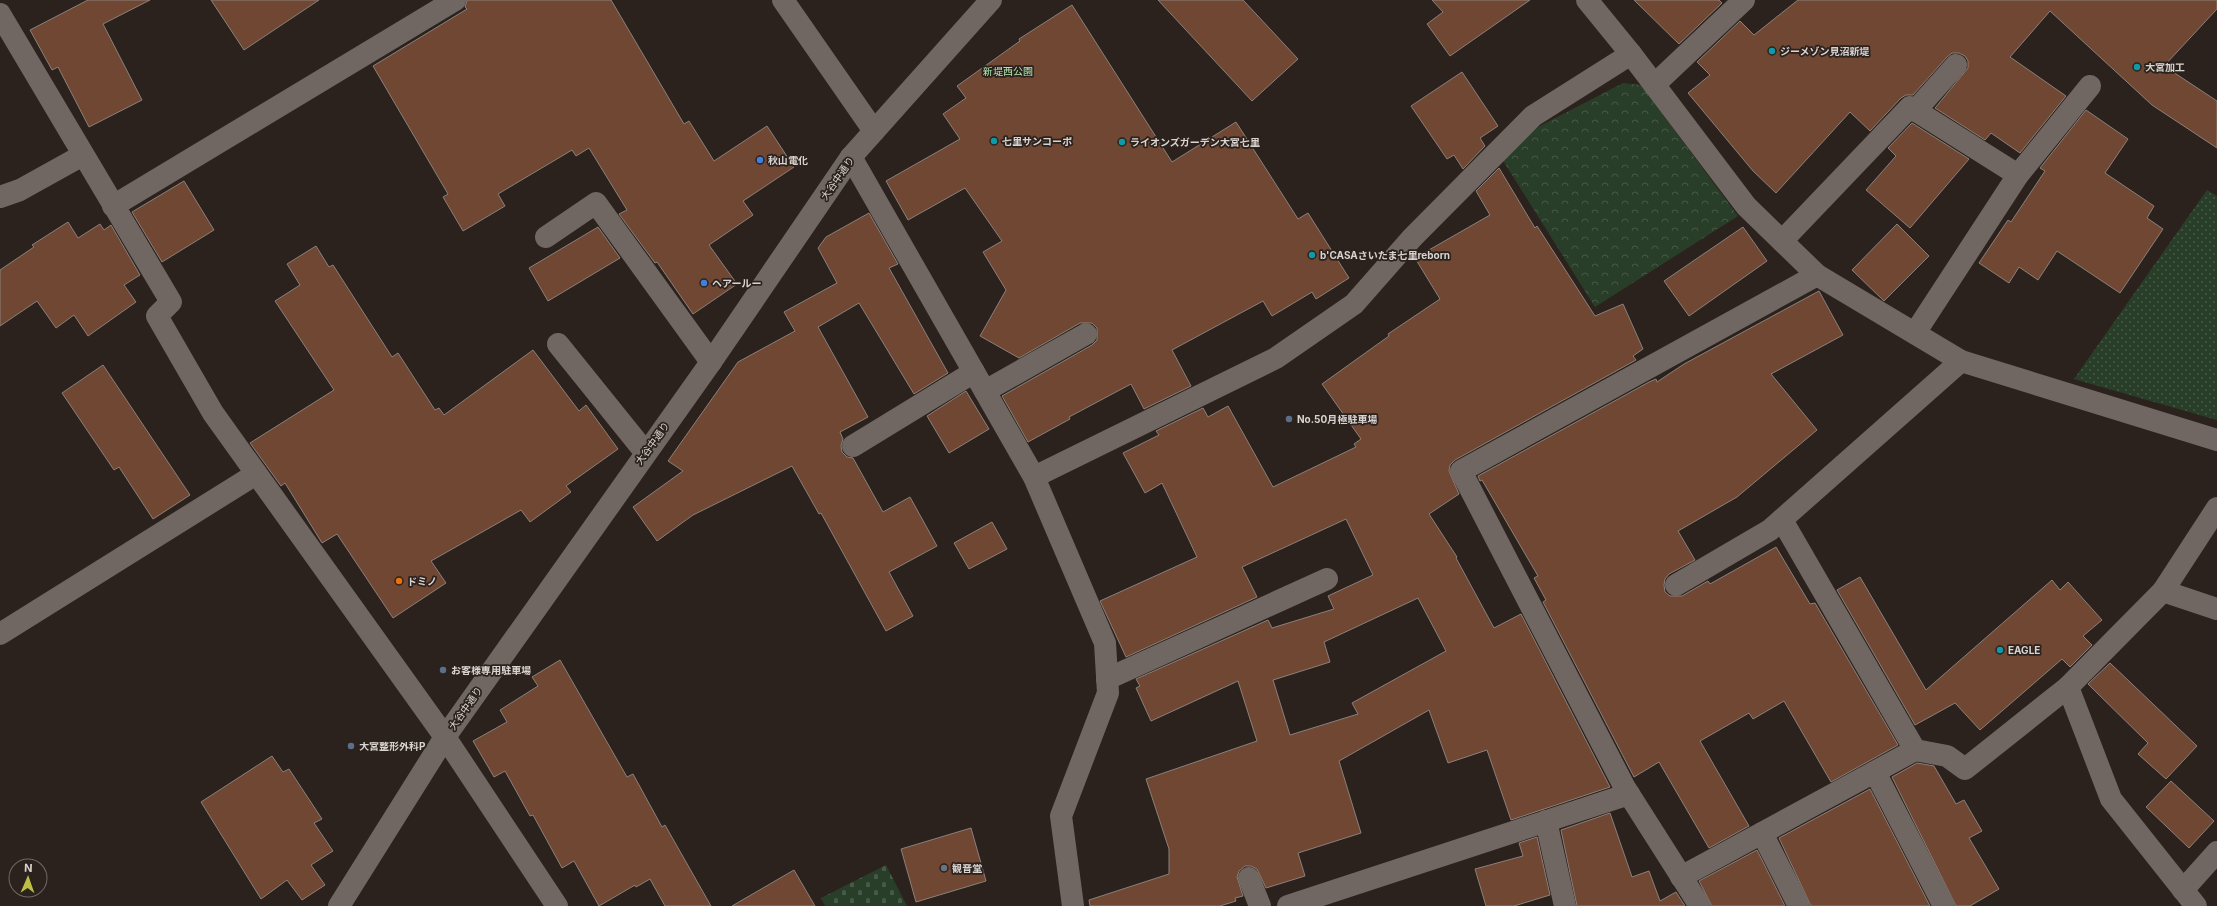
<svg xmlns="http://www.w3.org/2000/svg" width="2217" height="906" font-family="Inter,'Noto Sans JP',sans-serif">
<style>
.grass{fill:url(#grass-dots)}
.forest{fill:url(#forest-crowns)}
.cemetery{fill:url(#cemetery-stones)}
.building{fill:#704732;stroke:#8b807b;fill-rule:evenodd}
.lines{fill:none;stroke-linecap:round;stroke-linejoin:round}
.minor{stroke:#716762;stroke-width:22}
.culture-dot{fill:#0f9aa8;stroke:#2b221e;stroke-width:1.5}
.shop-dot{fill:#3f7fe0;stroke:#2b221e;stroke-width:1.5}
.service-dot{fill:#5c6f8a;stroke:#2b221e;stroke-width:1.5}
.food-dot{fill:#e8710a;stroke:#2b221e;stroke-width:1.5}
.worship-dot{fill:#6b7280;stroke:#2b221e;stroke-width:1.5}
.labels{text-anchor:middle;dominant-baseline:central;stroke-width:3.5;stroke-linejoin:round;paint-order:stroke}
.poi-label{font-size:10px;font-weight:bold;fill:#dad4d1;stroke:#2b221e;text-anchor:start}
.park-label{font-size:10px;fill:#b0e8b0;stroke:#2b221e}
.street-label{font-size:10px;fill:#dad4d1;stroke:#2b221e}
</style>
<defs>
<pattern id="grass-dots" width="8" height="8" patternUnits="userSpaceOnUse"><rect width="8" height="8" fill="#293e29"/><path d="M2 2h.1M6 6h.1" fill="none" stroke="#475947" stroke-width="1.8" stroke-linecap="round"/></pattern>
<pattern id="forest-crowns" width="20" height="18" patternUnits="userSpaceOnUse"><rect width="20" height="18" fill="#293e29"/><path d="M2 6a3 3 0 1 1 6 0M12 15a3 3 0 1 1 6 0" fill="none" stroke="#475947"/></pattern>
<pattern id="cemetery-stones" width="16" height="16" patternUnits="userSpaceOnUse"><rect width="16" height="16" fill="#293e29"/><path d="M2 7V4a2 2 0 0 1 4 0v3zM10 15v-3a2 2 0 0 1 4 0v3z" fill="#475947"/></pattern>
</defs>
<rect width="100%" height="100%" fill="#2b221e"/>
<polygon class="grass" points="2207,190 2217,196 2217,420 2074,379"/>
<polygon class="forest" points="1623,83 1641,85 1738,216 1595,307 1502,159 1538,127"/>
<polygon class="cemetery" points="886,865 907,906 825,906 821,898"/>
<g class="building">
<polygon points="88,0 150,0 103,24 142,100 89,127 58,67 52,70 30,30"/>
<polygon points="211,0 319,0 244,50"/>
<polygon points="467,0 611,0 684,124 689,121 714,161 767,126 794,167 743,201 753,215 709,245 737,284 693,314 657,262 655,263 619,214 627,210 589,148 576,156 572,150 498,194 505,206 463,231 443,197 448,194 373,66 467,9 465,7"/>
<polygon points="1158,0 1243,0 1298,59 1252,101"/>
<polygon points="1432,0 1530,0 1450,56 1427,24 1443,12"/>
<polygon points="1634,0 1719,0 1722,3 1679,44"/>
<polygon points="1798,0 2217,0 2217,9 2164,66 2217,101 2217,148 2152,105 2050,11 2010,57 2066,96 2020,153 1991,133 1985,140 1935,108 1968,68 1968,61 1965,56 1959,53 1952,53 1947,57 1913,95 1906,95 1901,98 1870,131 1850,112 1776,193 1753,171 1688,93 1710,75 1697,62 1740,21 1754,35"/>
<polygon points="1072,5 1172,162 1236,122 1298,219 1308,213 1349,278 1316,299 1312,292 1272,316 1263,301 1172,350 1191,386 1144,409 1131,384 1069,417 1070,419 1028,442 1002,396 1092,345 1097,340 1097,328 1092,323 1080,323 1019,358 980,336 1006,290 983,252 1002,241 965,188 908,220 886,181 960,139 943,114 966,98 957,86 1020,41 1019,39"/>
<polygon points="1462,72 1498,126 1480,138 1485,146 1463,169 1454,155 1447,159 1411,106"/>
<polygon points="2086,110 2128,139 2105,173 2154,206 2147,218 2163,229 2120,293 2057,251 2038,280 2019,267 2009,283 1979,263 2008,220 2011,222 2045,171 2040,168"/>
<polygon points="1912,123 1969,159 1910,228 1866,190 1896,156 1888,148"/>
<path d="M1499 168 1535 228 1537 226 1595 316 1623 304 1643 349 1633 356 1636 360 1455 460 1450 465 1449 471 1459 494 1429 514 1457 557 1456 558 1494 628 1521 614 1610 787 1511 820 1487 750 1448 763 1429 710 1339 761 1361 833 1298 853 1305 876 1266 888 1257 869 1251 866H1245L1239 871 1237 877 1243 896 1235 898 1236 901 1220 906H1090L1089 900 1169 874V849L1146 779 1257 741 1238 681 1151 721 1136 688 1140 686 1136 679 1268 620 1272 628 1334 609 1328 596 1373 575 1346 519 1242 567 1257 597 1126 657 1100 601 1197 557 1162 483 1145 493 1123 453 1159 435 1156 431 1203 408 1208 417 1228 406 1273 487 1356 447 1354 444 1361 439 1322 384 1389 336 1388 334 1440 299 1415 258 1490 215 1476 191ZM1418 598 1446 651 1352 703 1358 714 1290 735 1273 680 1330 662 1324 642Z"/>
<polygon points="184,181 214,230 162,262 132,212"/>
<polygon points="869,213 898,264 889,268 948,373 914,394 859,303 818,327 868,417 840,432 843,439 841,446 842,452 847,457 853,458 883,512 910,497 937,546 889,572 913,616 886,631 821,513 819,514 792,466 693,515 657,541 633,507 683,471 668,461 738,362 795,331 784,312 837,283 818,248 826,237"/>
<polygon points="68,222 78,238 100,224 104,230 111,225 140,275 124,285 136,302 88,336 74,315 56,328 37,301 0,326 0,270 34,247 32,245"/>
<polygon points="1897,224 1929,256 1884,301 1852,270"/>
<polygon points="598,227 620,258 548,301 529,268"/>
<polygon points="1743,227 1767,261 1689,316 1664,281"/>
<polygon points="316,246 329,267 333,265 392,357 398,353 435,410 439,408 444,415 533,350 579,411 586,405 618,449 566,486 571,492 530,522 521,510 431,561 446,583 393,618 337,534 322,543 285,483 281,486 250,443 334,390 275,301 300,285 287,264"/>
<polygon points="1819,291 1843,335 1771,374 1817,430 1737,497 1678,531 1695,560 1669,574 1665,579 1664,585 1665,592 1670,596 1682,596 1708,581 1710,584 1776,547 1810,604 1815,603 1898,745 1831,782 1784,701 1753,719 1749,713 1700,741 1749,826 1709,848 1659,762 1634,777 1543,602 1546,600 1534,578 1538,576 1482,480 1480,481 1478,476 1649,382 1656,379 1657,382 1684,364"/>
<polygon points="103,365 190,495 153,519 119,467 114,470 62,393"/>
<polygon points="966,391 989,429 949,453 927,416"/>
<polygon points="992,522 1007,549 969,569 954,543"/>
<polygon points="1860,577 1926,690 2052,580 2060,590 2068,582 2102,620 2083,636 2092,645 2070,667 2062,659 1980,730 1955,703 1915,725 1837,590"/>
<polygon points="560,660 627,777 633,774 662,827 665,825 711,906 665,906 650,879 636,887 635,885 599,906 574,861 562,868 533,815 530,816 505,771 494,777 473,741 507,722 500,710 538,686 532,677"/>
<polygon points="2110,663 2197,746 2166,779 2138,754 2148,743 2088,684"/>
<polygon points="272,756 283,772 289,769 322,819 314,823 333,851 311,865 325,885 302,900 287,880 261,899 201,802"/>
<polygon points="1917,763 1934,766 1956,804 1964,800 1982,831 1969,838 1999,889 1970,906 1956,906 1892,777"/>
<polygon points="2171,781 2214,821 2189,848 2146,807"/>
<polygon points="1870,789 1930,906 1811,906 1779,838"/>
<polygon points="1610,813 1632,877 1649,871 1660,901 1676,892 1685,906 1577,906 1561,830"/>
<polygon points="971,828 986,881 916,902 901,849"/>
<polygon points="1537,837 1550,895 1514,906 1486,906 1475,869 1523,856 1519,843"/>
<polygon points="1757,850 1785,906 1712,906 1699,881"/>
<polygon points="794,870 815,906 732,906"/>
</g>
<g class="lines">
<g class="minor">
<polyline points="783,0 874,131"/>
<polyline points="1587,0 1631,54 1746,206 1817,275 1961,361 2217,440"/>
<polyline points="0,14 171,302 157,316 213,413 445,737 557,906"/>
<polyline points="1654,85 1744,0"/>
<polyline points="1915,111 1956,65"/>
<polyline points="851,157 1034,477 1105,643 1108,693 1061,816 1073,906"/>
<polyline points="0,197 20,190 83,155"/>
<polyline points="113,206 455,0"/>
<polyline points="546,237 596,203 711,362"/>
<polyline points="1782,241 1910,107 2018,175"/>
<polyline points="1915,333 2018,175 2090,86"/>
<polyline points="558,344 645,452"/>
<polyline points="985,391 1086,334"/>
<polyline points="853,446 974,372"/>
<polyline points="1034,477 1276,358 1354,304 1412,238 1533,116 1631,54"/>
<polyline points="1782,520 1915,750"/>
<polyline points="1676,585 1770,530 1961,361"/>
<polyline points="2163,591 2217,609"/>
<polyline points="0,634 256,474"/>
<polyline points="1107,679 1327,579"/>
<polyline points="2068,687 2111,799 2196,906"/>
<polyline points="1875,772 1944,906"/>
<polyline points="1546,821 1565,906"/>
<polyline points="1762,833 1799,906"/>
<polyline points="1681,877 1915,750 1947,756 1965,769 2068,687 2163,591 2217,508"/>
<polyline points="1249,878 1260,906"/>
<polyline points="2183,890 2217,852"/>
<polyline points="339,906 445,737 711,362 851,157 991,0"/>
<polyline points="1288,906 1629,794"/>
<polyline points="1700,906 1625,788 1461,471 1817,275"/>
</g>
</g>
<g class="culture-dot">
<circle cx="1772" cy="51" r="4"/>
<circle cx="2137" cy="67" r="4"/>
<circle cx="994" cy="141" r="4"/>
<circle cx="1122" cy="142" r="4"/>
<circle cx="1312" cy="255" r="4"/>
<circle cx="2000" cy="650" r="4"/>
</g>
<g class="shop-dot">
<circle cx="760" cy="160" r="4"/>
<circle cx="704" cy="283" r="4"/>
</g>
<g class="service-dot">
<circle cx="1289" cy="419" r="4"/>
<circle cx="443" cy="670" r="4"/>
<circle cx="351" cy="746" r="4"/>
</g>
<circle class="food-dot" cx="399" cy="581" r="4"/>
<circle class="worship-dot" cx="944" cy="868" r="4"/>
<g class="labels">
<g class="poi-label">
<text x="1780" y="51">ジーメゾン見沼新堤</text>
<text x="2145" y="67">大宮加工</text>
<text x="1002" y="141">七里サンコーポ</text>
<text x="1130" y="142">ライオンズガーデン大宮七里</text>
<text x="768" y="160">秋山電化</text>
<text x="1320" y="255">b'CASAさいたま七里reborn</text>
<text x="712" y="283">ヘアールー</text>
<text x="1297" y="419">No.50月極駐車場</text>
<text x="407" y="581">ドミノ</text>
<text x="2008" y="650">EAGLE</text>
<text x="451" y="670">お客様専用駐車場</text>
<text x="359" y="746">大宮整形外科P</text>
<text x="952" y="868">観音堂</text>
</g>
<g class="park-label">
<text x="1008" y="71">新堤西公園</text>
</g>
<g class="street-label">
<text transform="translate(837 178) rotate(-55)">大谷中通り</text>
<text transform="translate(652 443) rotate(-54)">大谷中通り</text>
<text transform="translate(465 708) rotate(-55)">大谷中通り</text>
</g>
</g>
<g transform="translate(28 878) rotate(2)"><circle r="19" fill="#2b221e" stroke="#716966"/>
<path d="M0-3L7 15L0 10L-7 15Z" fill="#bcbf43"/>
<text y="-6" font-size="11" font-weight="bold" text-anchor="middle" fill="#dad4d1">N</text>
</g>
</svg>
